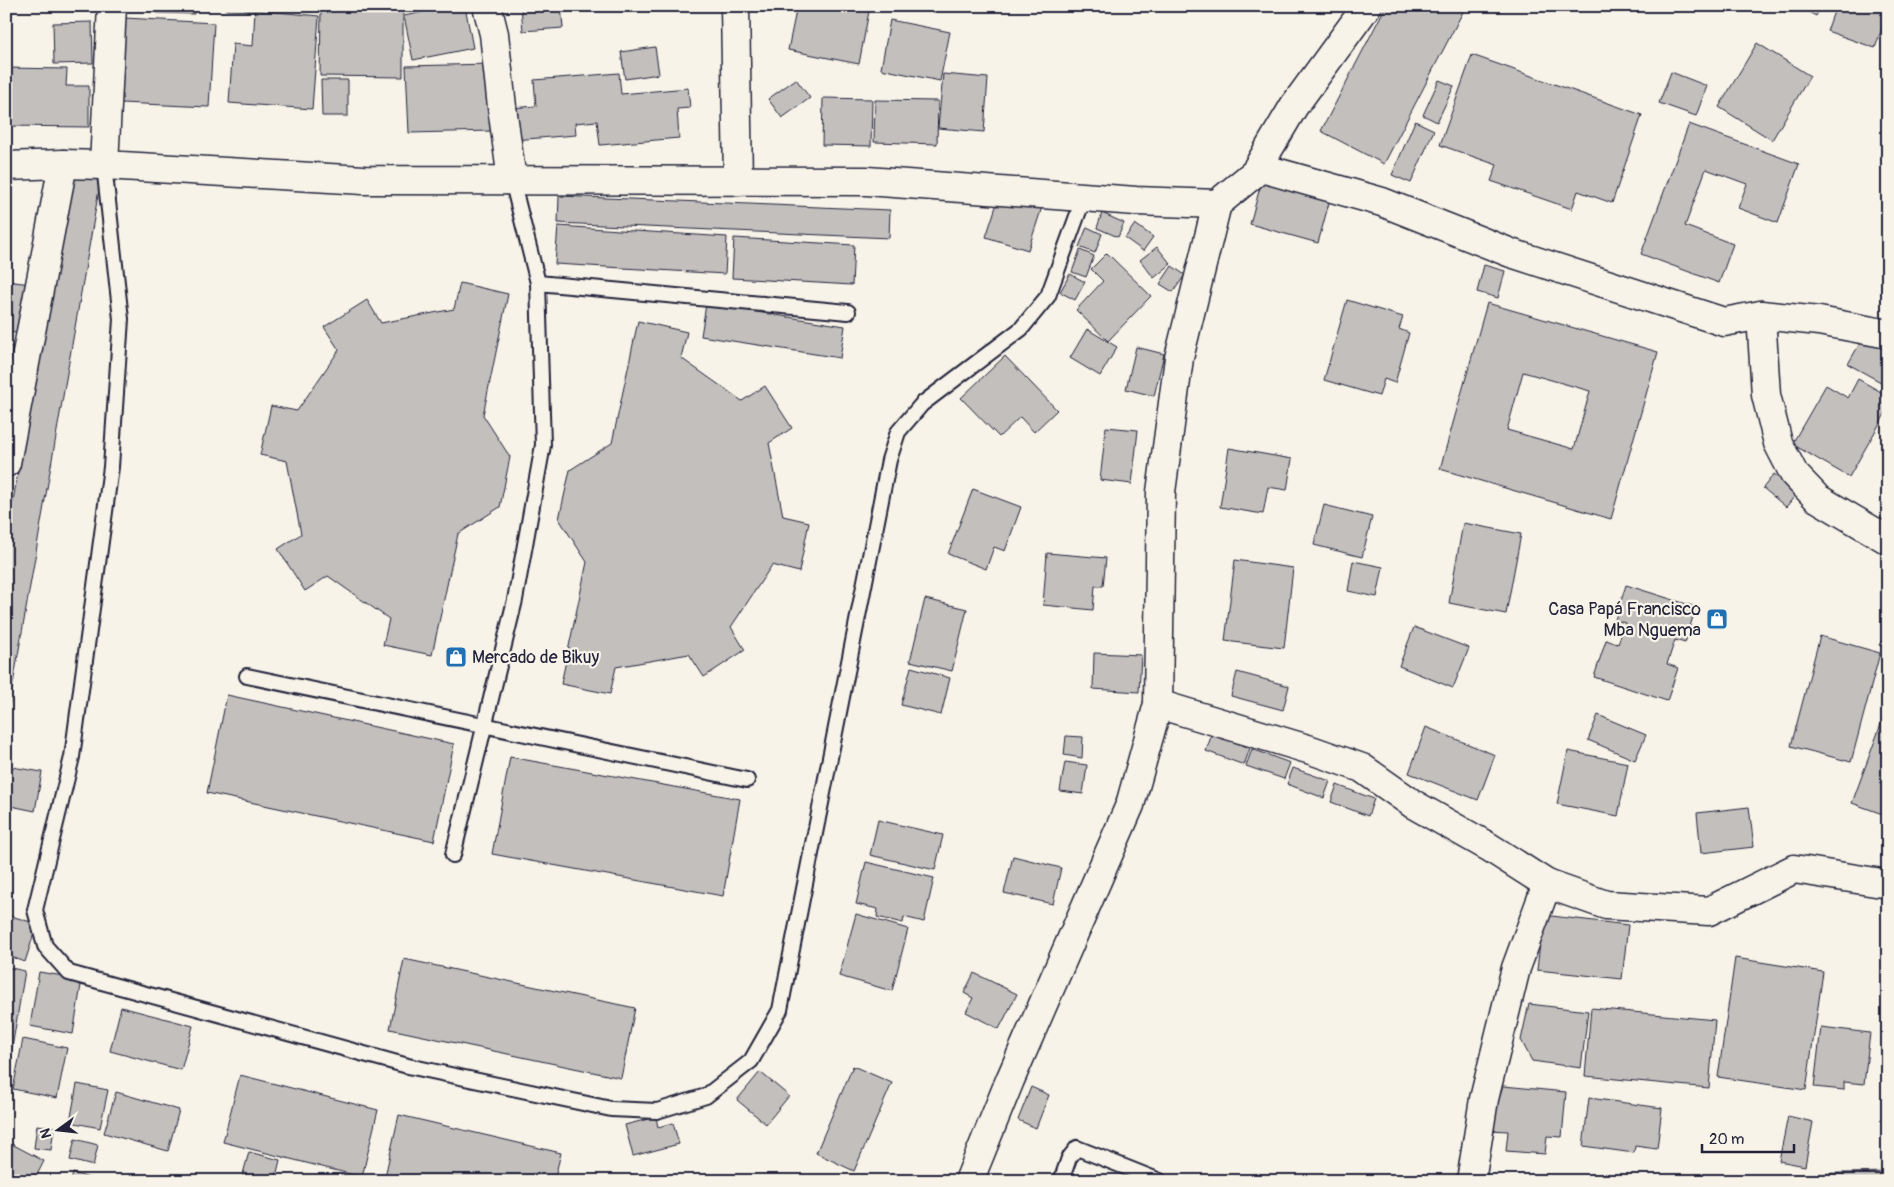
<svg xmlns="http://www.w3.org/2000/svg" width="1894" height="1187" font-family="Pangolin,sans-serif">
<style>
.building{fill:#c2bfbd;stroke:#22223b;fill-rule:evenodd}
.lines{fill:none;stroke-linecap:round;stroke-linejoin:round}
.service-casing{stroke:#22223b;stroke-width:18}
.minor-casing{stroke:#22223b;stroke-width:31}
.tertiary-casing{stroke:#22223b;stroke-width:31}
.service{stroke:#f7f3e8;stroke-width:14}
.minor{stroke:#f7f3e8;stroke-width:28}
.tertiary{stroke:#f7f3e8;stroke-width:28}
.labels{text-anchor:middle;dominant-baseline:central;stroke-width:4.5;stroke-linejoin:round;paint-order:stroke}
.poi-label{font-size:18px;fill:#22223b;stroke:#f7f3e8;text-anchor:end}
</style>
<rect width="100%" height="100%" fill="#f7f3e8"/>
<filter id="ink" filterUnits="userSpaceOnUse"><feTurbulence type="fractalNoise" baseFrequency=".02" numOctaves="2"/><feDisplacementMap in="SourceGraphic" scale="10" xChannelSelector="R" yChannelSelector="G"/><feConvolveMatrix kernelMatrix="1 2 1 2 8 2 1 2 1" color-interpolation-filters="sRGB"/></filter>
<g filter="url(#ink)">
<g class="building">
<polygon points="156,6 194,6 194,14 156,13"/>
<polygon points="226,6 255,6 255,11 226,10"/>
<polygon points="452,6 465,6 473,48 413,60 404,16"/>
<polygon points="521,6 561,6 563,28 523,31"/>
<polygon points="797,6 844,6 869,11 859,64 788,50"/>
<polygon points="1386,6 1466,6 1384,164 1321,131"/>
<polygon points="1797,6 1821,6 1816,16"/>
<polygon points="1836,6 1888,6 1888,11 1875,48 1827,31"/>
<polygon points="321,9 403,9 403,77 320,76"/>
<polygon points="255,10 319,16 312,109 229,103 233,44 253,46"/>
<polygon points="125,18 214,23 209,107 121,103"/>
<polygon points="890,20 950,32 940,81 881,69"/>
<polygon points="92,22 93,63 54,64 53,23"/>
<polygon points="1757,43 1810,76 1772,140 1719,107"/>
<polygon points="655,47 659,74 625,79 621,52"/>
<polygon points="1472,55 1642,115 1612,203 1578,191 1572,209 1491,181 1497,165 1440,145"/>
<polygon points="490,64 492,131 409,133 406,66"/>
<polygon points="6,68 67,69 66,86 89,86 89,127 6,126"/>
<polygon points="1671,72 1707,86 1696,116 1659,103"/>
<polygon points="619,73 621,94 688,88 690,108 677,109 679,138 600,145 597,121 575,123 576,135 514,140 511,108 536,106 534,80"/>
<polygon points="943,74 988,78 984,132 938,128"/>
<polygon points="796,79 810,98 782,118 768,99"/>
<polygon points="321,80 348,80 348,116 322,116"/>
<polygon points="1439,80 1454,86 1437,122 1423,115"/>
<polygon points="823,98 872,99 871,146 822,145"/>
<polygon points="875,100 938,101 937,144 874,142"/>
<polygon points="1415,121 1434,130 1411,183 1392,175"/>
<polygon points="1689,124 1799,164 1778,223 1738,208 1747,184 1706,169 1685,226 1733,244 1719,283 1641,254"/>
<polygon points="70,173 101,178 6,724 6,541"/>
<polygon points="1262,180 1330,199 1318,243 1250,224"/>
<polygon points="1000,194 1042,207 1028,250 986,237"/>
<polygon points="559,196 890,210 889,238 558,223"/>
<polygon points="1102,213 1124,223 1118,237 1097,228"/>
<polygon points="1135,224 1153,237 1143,251 1125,238"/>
<polygon points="558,226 727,237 725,274 555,264"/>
<polygon points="1087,227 1102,234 1095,253 1079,247"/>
<polygon points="734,238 854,245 852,285 732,278"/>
<polygon points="1157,247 1171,264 1154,278 1140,260"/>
<polygon points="1080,250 1094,256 1086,277 1072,272"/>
<polygon points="1107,253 1151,296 1108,341 1076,310 1103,281 1091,269"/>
<polygon points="1484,265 1505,271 1498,298 1477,292"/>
<polygon points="1172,266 1185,275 1173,292 1160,284"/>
<polygon points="1070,274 1085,282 1075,300 1060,292"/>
<polygon points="6,281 31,284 25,334 6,332"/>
<polygon points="460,283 508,294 483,415 510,457 500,507 458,534 432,655 383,645 389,619 328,576 305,591 278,549 301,534 287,461 260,455 271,406 297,411 339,350 324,327 367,300 381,323 454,309"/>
<polygon points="1347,300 1403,317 1399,329 1409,333 1395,383 1384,379 1379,396 1324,380"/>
<path d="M1487 303 1658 352 1611 519 1440 469ZM1523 372 1590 391 1574 449 1507 430Z"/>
<polygon points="706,304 845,326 840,358 701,336"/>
<polygon points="638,321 687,332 681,358 742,401 765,386 792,428 769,443 783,516 809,522 799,572 772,565 731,627 745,650 704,677 689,654 616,667 610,694 561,684 587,562 559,519 570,470 612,443"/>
<polygon points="1087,329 1117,347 1100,376 1070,358"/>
<polygon points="1864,336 1888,350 1888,386 1848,364"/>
<polygon points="6,346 25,349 22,374 6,372"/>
<polygon points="1136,347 1164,354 1154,396 1126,389"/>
<polygon points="1005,356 1057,410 1034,432 1020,417 999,437 961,398"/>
<polygon points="1858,379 1888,396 1888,409 1849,477 1792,444 1826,385 1848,398"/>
<polygon points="1106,427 1138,430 1132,484 1100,480"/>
<polygon points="1229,448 1292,459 1287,490 1268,487 1263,514 1220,507"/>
<polygon points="1774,474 1798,492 1786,507 1763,488"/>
<polygon points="973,489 1021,507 1005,551 994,547 986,569 948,554"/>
<polygon points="1324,505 1372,517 1362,557 1314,545"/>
<polygon points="1463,523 1521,534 1506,614 1449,603"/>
<polygon points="1047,553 1106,558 1103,586 1095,586 1093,610 1043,605"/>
<polygon points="1235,560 1293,568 1284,648 1225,641"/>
<polygon points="1353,561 1383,567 1377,597 1348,591"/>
<polygon points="1626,585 1696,607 1685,643 1675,640 1667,664 1678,668 1667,701 1594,677 1606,640 1618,644 1625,623 1615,620"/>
<polygon points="925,599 967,609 952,671 910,661"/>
<polygon points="1414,627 1469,648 1453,688 1399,666"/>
<polygon points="1888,632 1888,650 1879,645"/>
<polygon points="1820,636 1880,653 1851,762 1791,746"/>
<polygon points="1094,653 1141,655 1139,692 1093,689"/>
<polygon points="911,667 950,678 941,715 901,705"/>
<polygon points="1237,672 1289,686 1283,710 1231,696"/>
<polygon points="227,695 454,744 434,841 207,793"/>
<polygon points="1888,705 1888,816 1852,803"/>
<polygon points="1598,715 1646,735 1635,760 1588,740"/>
<polygon points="1426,727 1495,755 1478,800 1409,773"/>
<polygon points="1212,734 1250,748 1244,765 1206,751"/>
<polygon points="1066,736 1083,737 1082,758 1064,755"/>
<polygon points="1252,749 1290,763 1284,779 1246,766"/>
<polygon points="1568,751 1628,763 1618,816 1557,804"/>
<polygon points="510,757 740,799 723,896 492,854"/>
<polygon points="1065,762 1087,765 1083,794 1060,791"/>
<polygon points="6,766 42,772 35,811 6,805"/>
<polygon points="1293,768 1330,781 1324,798 1287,784"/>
<polygon points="1337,785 1374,799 1368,816 1331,802"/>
<polygon points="1749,807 1754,847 1701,853 1697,813"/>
<polygon points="878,820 943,835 935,870 870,855"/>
<polygon points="1013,856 1061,868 1053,904 1004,893"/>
<polygon points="866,862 934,878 924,922 904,917 903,923 877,917 878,909 856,904"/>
<polygon points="856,914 908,929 892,991 839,976"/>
<polygon points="8,915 37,924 25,962 6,955 6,921"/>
<polygon points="1543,915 1628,925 1622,979 1537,970"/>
<polygon points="1735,958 1823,972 1806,1090 1718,1077"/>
<polygon points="404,959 635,1008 621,1078 390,1029"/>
<polygon points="6,967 25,971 7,1077 6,1077"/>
<polygon points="39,972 82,979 73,1034 30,1026"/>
<polygon points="974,973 1017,994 999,1029 966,1012 973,998 964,993"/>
<polygon points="1529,1004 1588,1011 1581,1068 1532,1061 1521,1040"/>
<polygon points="121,1007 193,1026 181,1070 110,1051"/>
<polygon points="1591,1008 1715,1020 1709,1088 1585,1076"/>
<polygon points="1821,1027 1870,1033 1864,1084 1844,1082 1844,1090 1814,1087"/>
<polygon points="23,1039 67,1048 57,1098 13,1089"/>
<polygon points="853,1066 892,1083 854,1171 816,1153"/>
<polygon points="760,1072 789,1096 766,1124 737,1100"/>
<polygon points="240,1075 378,1110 362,1177 223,1142"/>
<polygon points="77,1084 108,1090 100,1128 70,1122"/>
<polygon points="1493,1085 1566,1092 1562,1137 1547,1136 1545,1154 1506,1151 1508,1131 1489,1130"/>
<polygon points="1031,1087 1049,1095 1036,1128 1018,1120"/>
<polygon points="116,1092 179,1110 168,1151 104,1133"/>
<polygon points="1589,1098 1662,1108 1657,1149 1635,1146 1634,1153 1583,1146"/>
<polygon points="399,1115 561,1153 554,1181 384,1181"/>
<polygon points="1788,1116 1813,1122 1805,1166 1779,1161"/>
<polygon points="656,1117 658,1127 673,1123 679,1144 633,1156 625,1125"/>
<polygon points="37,1125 54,1127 51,1150 34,1148"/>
<polygon points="75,1139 98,1145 93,1166 70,1160"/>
<polygon points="6,1141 44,1161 34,1181 6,1181"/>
<polygon points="249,1152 280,1160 275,1181 241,1181"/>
<polygon points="1888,1172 1888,1181 1806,1181 1806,1174"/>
<polygon points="73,1173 99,1181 71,1181"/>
<polygon points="1323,1173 1346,1181 1320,1181"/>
</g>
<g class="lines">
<g class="service-casing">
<g id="service">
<polyline points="104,165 121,319 111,467 72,757 35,910 45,946 69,973 408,1066 611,1109 657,1111 706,1096 751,1061 780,1010 889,460 898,432 922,404 1021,329 1048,296 1084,197"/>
<polyline points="538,283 848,312"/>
<polyline points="247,676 747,780"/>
<polyline points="453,855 515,600 543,445 538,283 512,180"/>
<polyline points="1061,1181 1069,1158 1077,1148 1160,1181"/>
</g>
</g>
<g class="minor-casing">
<g id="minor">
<polyline points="487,6 494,34 502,107 512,180"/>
<polyline points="735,6 738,181"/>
<polyline points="104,165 112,6"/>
<polyline points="1258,167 1382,202 1511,253 1724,322 1761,315 1819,321 1888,334"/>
<polyline points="1761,315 1766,395 1778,443 1794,474 1817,498 1888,540"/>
<polyline points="6,463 63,164"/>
<polyline points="1158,704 1311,750 1362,768 1413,804 1489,847 1547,884 1606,905 1709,911 1794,869 1888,884"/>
<polyline points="969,1181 1010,1080 1130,805 1158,704 1161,492 1179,358 1217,204"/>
<polyline points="1471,1181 1484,1099 1516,968 1547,884"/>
</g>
</g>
<g class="tertiary-casing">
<polyline id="tertiary" points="6,166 63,164 104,165 364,180 867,181 1136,201 1217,204 1257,171 1258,167 1294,106 1367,6"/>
</g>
<use href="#service" class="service"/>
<use href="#minor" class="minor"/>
<use href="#tertiary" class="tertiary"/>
</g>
</g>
<defs>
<g id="shop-square" transform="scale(1.125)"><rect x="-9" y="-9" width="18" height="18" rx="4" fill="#1f6fb2" stroke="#f7f3e8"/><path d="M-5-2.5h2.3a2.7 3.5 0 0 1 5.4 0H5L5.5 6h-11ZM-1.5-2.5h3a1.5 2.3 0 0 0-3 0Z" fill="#fff"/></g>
</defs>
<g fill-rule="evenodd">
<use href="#shop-square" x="1717" y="619"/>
<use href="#shop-square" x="456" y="657"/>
</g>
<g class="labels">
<g class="poi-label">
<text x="1701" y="609">Casa Papá Francisco<tspan x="1701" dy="21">Mba Nguema</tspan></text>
<text x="472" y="657" text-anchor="start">Mercado de Bikuy</text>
</g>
</g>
<rect width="1894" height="1187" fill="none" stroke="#f7f3e8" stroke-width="25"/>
<rect x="12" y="12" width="1869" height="1162" fill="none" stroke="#22223b" stroke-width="2" filter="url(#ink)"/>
<g transform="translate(58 1130) rotate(255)" stroke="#f7f3e8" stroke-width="4" paint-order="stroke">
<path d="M0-4L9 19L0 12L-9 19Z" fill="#22223b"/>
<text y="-8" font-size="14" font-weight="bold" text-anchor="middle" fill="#22223b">N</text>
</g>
<path d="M1702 1144v8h92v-8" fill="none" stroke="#22223b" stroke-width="2.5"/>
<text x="1709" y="1144" font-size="15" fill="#22223b" stroke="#f7f3e8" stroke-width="4" paint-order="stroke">20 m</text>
</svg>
